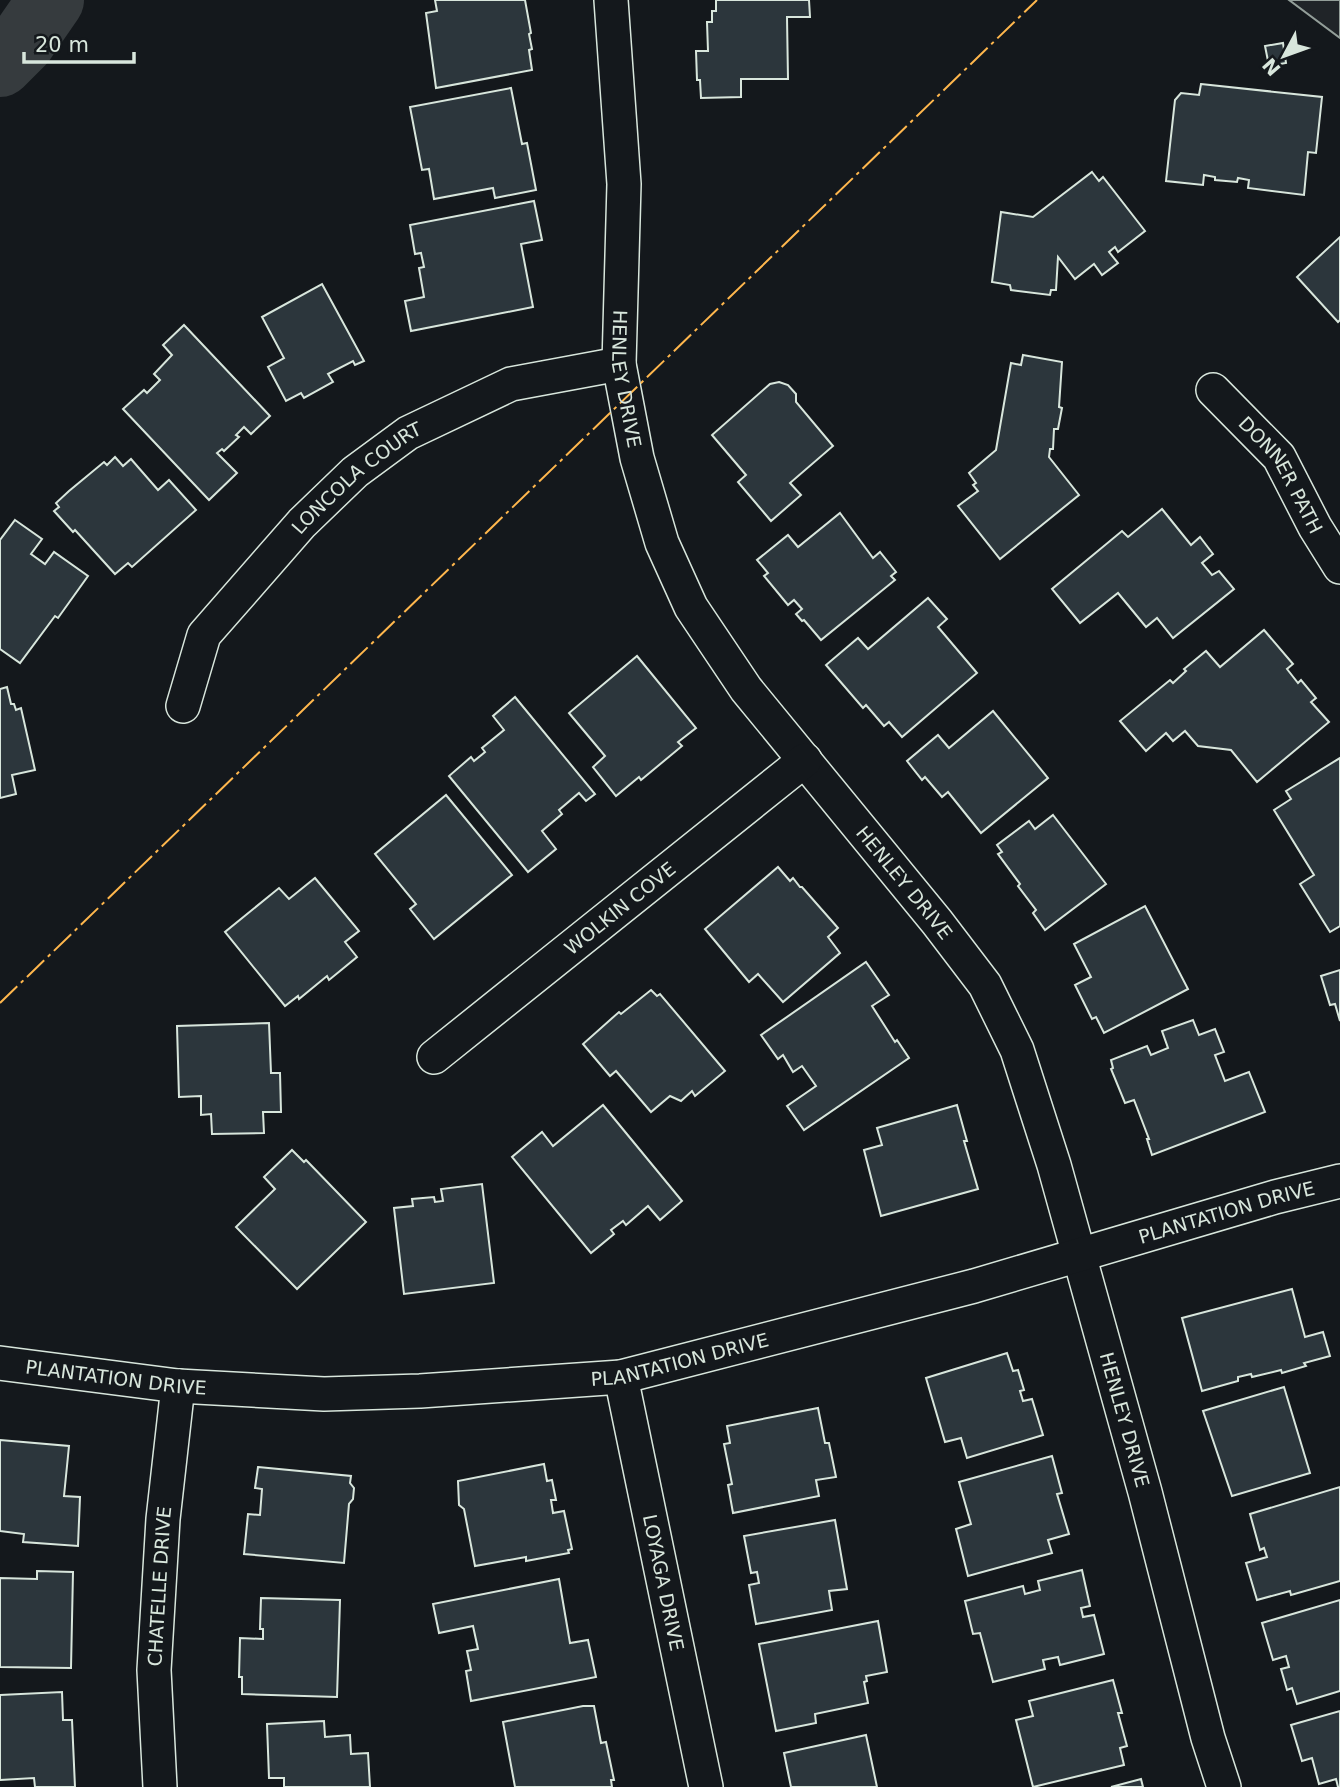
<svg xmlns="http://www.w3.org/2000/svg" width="1340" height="1787" font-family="'DejaVu Sans',sans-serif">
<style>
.green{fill:#202428;stroke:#939e99;stroke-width:2}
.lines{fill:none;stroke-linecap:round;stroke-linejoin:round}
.river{stroke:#363b3e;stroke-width:66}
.building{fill:#2c363c;stroke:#d8e6dc;stroke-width:2}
.minor-casing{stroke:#d8e6dc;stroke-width:36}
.minor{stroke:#14181c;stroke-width:33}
.power{stroke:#ffb74d;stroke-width:2;stroke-dasharray:24 5 3.5 5;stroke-linecap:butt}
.labels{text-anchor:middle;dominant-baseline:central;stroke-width:5;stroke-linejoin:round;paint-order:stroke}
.street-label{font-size:19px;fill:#d8e6dc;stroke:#14181c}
</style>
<rect width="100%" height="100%" fill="#14181c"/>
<polygon class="green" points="1289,0 1340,0 1340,38"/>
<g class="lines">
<polyline class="river" points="0,64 22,42 51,0"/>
</g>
<g class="building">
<polygon points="435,0 525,0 531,33 529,34 532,49 529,50 532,70 436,88 426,13 437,11"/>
<polygon points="716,0 809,0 810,17 787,17 788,79 741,79 741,97 701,98 700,80 697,80 696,51 708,51 707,22 712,22 712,11 716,11"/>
<polygon points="1283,43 1286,63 1269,66 1265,46"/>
<polygon points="1201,84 1322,97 1316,153 1308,152 1304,195 1248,188 1249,180 1238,178 1237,182 1215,180 1215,177 1204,175 1203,185 1166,181 1175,100 1181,93 1199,95"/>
<polygon points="511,88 522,144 527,143 536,190 495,198 493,188 434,199 429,169 422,170 410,107"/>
<polygon points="1092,172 1099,181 1103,177 1145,231 1118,252 1115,247 1109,252 1118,263 1102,275 1094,264 1075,279 1058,257 1056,290 1051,290 1050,295 1011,290 1010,285 992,282 1001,212 1033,217"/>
<polygon points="534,201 542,240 521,244 533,307 411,331 405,301 424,297 419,268 424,267 421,253 415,254 410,225"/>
<polygon points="1340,237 1340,320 1338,322 1297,277"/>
<polygon points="322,284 364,361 355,365 353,361 328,374 333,382 304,398 301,393 286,401 268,367 284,358 262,317"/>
<polygon points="184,325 270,416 251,434 244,427 236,435 239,437 224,451 222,449 217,453 237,473 209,500 123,409 144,390 147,393 160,380 154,374 172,355 163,345"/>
<polygon points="1023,355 1062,362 1059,407 1062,408 1058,429 1054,429 1053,449 1050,449 1049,457 1079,495 1000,559 958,506 978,491 973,485 976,483 969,473 996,450 1011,363 1021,365"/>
<polygon points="779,382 788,385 796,394 796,402 833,446 790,483 801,495 771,521 738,482 746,475 712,435 770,384"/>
<polygon points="115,457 123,466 131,459 158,490 169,480 196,510 132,567 128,563 115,574 75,530 73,532 54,511 59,507 56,503 69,491 104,462 107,465"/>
<polygon points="1162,509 1191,545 1200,537 1213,554 1202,563 1212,575 1219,571 1234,589 1173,638 1157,618 1146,627 1118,593 1080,623 1052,589 1122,531 1128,537"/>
<polygon points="840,513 873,558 880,552 896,572 891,576 895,580 821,640 804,620 802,621 796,614 802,609 794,600 788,605 764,576 768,573 757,560 788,535 798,547"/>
<polygon points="15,520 42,539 31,554 45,564 54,552 88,576 58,618 55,616 20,663 0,649 0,540"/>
<polygon points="928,598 947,619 938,627 977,673 902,737 889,722 884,726 866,705 863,708 826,665 858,638 868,649"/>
<polygon points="1264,630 1293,664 1287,669 1298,683 1301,680 1316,698 1311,702 1329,722 1257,782 1231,750 1198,746 1185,731 1173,741 1166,733 1146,751 1120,721 1170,680 1173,683 1186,671 1184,669 1206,651 1220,667"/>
<polygon points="637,656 696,728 678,742 682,746 641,780 639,777 616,796 593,767 605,756 569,713"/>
<polygon points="7,687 11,704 14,704 16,710 21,708 35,770 12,775 16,794 0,798 0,689"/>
<polygon points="515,697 595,794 586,801 579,793 559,810 562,814 542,831 556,849 528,872 449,776 471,757 474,761 485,752 482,748 504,730 493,716"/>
<polygon points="993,711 1048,778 981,833 948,792 942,797 925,777 922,780 907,761 938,735 949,748"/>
<polygon points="1340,758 1340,926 1330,932 1300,884 1314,875 1274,810 1291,799 1286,791"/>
<polygon points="446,795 512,875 434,939 410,909 416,904 375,854"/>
<polygon points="1053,815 1106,884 1045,930 1033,913 1036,910 1018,886 1020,884 998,854 1002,852 997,845 1029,821 1035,829"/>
<polygon points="778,867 790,881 793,878 800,887 802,887 838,928 828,937 840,953 783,1002 758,974 749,982 705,929"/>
<polygon points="315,878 359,931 345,942 357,957 329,980 327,976 299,999 298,996 285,1006 225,932 279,888 289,899"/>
<polygon points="1145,906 1188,989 1104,1033 1096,1017 1092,1019 1075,985 1091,977 1074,944"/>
<polygon points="866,962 889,995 872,1006 895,1042 897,1040 909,1058 804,1130 787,1106 816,1086 802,1066 793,1072 783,1055 778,1059 761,1035"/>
<polygon points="1340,970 1340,1021 1335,1004 1330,1005 1321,976"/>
<polygon points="651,990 657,996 660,994 725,1071 695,1096 692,1091 681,1101 670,1096 651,1112 616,1071 610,1076 583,1044 619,1012 621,1014"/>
<polygon points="1193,1020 1199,1035 1215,1029 1224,1052 1215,1055 1225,1081 1249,1072 1265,1112 1152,1155 1147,1139 1149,1139 1134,1100 1125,1103 1111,1069 1113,1068 1111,1060 1147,1046 1151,1055 1168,1048 1162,1031"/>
<polygon points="269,1023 271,1073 280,1073 281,1112 263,1112 264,1133 212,1134 211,1114 201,1115 201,1096 179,1097 177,1026"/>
<polygon points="603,1105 682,1201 660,1220 648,1206 626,1225 623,1221 611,1230 614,1234 591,1253 512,1157 542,1132 553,1146"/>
<polygon points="957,1105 967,1141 964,1141 978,1189 881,1216 864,1150 882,1145 877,1128"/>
<polygon points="292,1150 304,1162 306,1160 366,1222 297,1289 236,1227 275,1189 264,1177"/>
<polygon points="482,1184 494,1283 404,1294 394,1208 413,1206 412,1199 434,1197 435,1202 443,1201 441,1189"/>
<polygon points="1292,1289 1305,1337 1323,1332 1330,1356 1304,1363 1306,1366 1282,1373 1281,1370 1252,1377 1251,1374 1238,1377 1238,1381 1202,1391 1182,1318"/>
<polygon points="1007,1353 1013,1371 1018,1370 1024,1390 1020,1391 1023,1401 1032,1399 1043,1435 967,1458 961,1438 945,1442 926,1378"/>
<polygon points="1284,1387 1310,1473 1232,1496 1203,1411"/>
<polygon points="818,1408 825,1443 829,1443 836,1477 816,1480 819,1496 733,1513 728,1485 732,1484 724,1444 730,1443 727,1426"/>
<polygon points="0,1440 69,1446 64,1496 80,1497 78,1546 23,1542 24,1534 0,1531"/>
<polygon points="1052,1456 1062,1493 1057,1494 1069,1534 1048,1540 1052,1553 968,1576 956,1529 971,1524 959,1482"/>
<polygon points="544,1464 547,1481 552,1480 556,1500 551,1500 553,1513 564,1511 572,1549 568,1550 569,1553 526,1561 526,1557 475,1566 464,1509 459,1505 458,1481"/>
<polygon points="258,1467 351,1476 350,1483 354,1488 353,1499 349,1504 344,1563 244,1554 248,1514 260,1515 262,1489 255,1488"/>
<polygon points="1340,1487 1340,1581 1291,1595 1290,1591 1257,1600 1246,1563 1267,1557 1264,1548 1260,1550 1250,1514"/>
<polygon points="835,1520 847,1589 829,1591 832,1610 756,1624 749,1585 759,1583 757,1572 751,1573 744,1536"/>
<polygon points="1082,1570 1090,1606 1081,1608 1083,1617 1094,1615 1104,1654 1060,1665 1058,1657 1043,1660 1045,1669 993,1682 980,1633 973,1634 965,1601 1023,1586 1025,1594 1040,1590 1038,1581"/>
<polygon points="37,1571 73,1572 71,1668 0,1667 0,1578 37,1579"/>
<polygon points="559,1579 570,1643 588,1640 596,1677 471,1701 466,1671 471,1670 467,1651 478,1649 473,1626 439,1633 433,1604"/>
<polygon points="261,1598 340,1600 337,1697 242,1694 242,1677 239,1677 240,1638 263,1639 263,1629 260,1629"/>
<polygon points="1340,1600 1340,1691 1297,1704 1292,1688 1287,1690 1281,1669 1289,1667 1286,1656 1273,1660 1262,1623"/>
<polygon points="878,1621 887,1672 866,1676 867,1681 864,1682 868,1703 815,1714 816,1723 776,1731 759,1644"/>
<polygon points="1113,1680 1122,1713 1118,1713 1127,1746 1120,1748 1124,1765 1033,1787 1016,1720 1033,1716 1029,1701"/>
<polygon points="62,1692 63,1720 72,1720 75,1787 35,1787 34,1778 0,1780 0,1695"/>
<polygon points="583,1706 594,1706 601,1743 606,1742 614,1780 611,1780 612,1787 515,1787 503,1722"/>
<polygon points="1340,1711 1340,1787 1338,1787 1336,1779 1319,1784 1312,1758 1302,1761 1291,1725"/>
<polygon points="324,1721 325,1737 350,1735 351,1754 368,1753 370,1787 284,1787 284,1778 269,1778 267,1724"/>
<polygon points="866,1735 877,1787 791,1787 784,1753"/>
<polygon points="1141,1779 1143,1787 1111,1787"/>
</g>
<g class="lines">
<g class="minor-casing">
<g id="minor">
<path id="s1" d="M611 0 624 184 619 364 637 458 662 543 691 607 746 689 937 922 985 985 1017 1050 1054 1165 1145 1492 1208 1738 1224 1787"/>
<path id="s2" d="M1213 390 1279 457 1315 527 1340 567"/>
<path id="s3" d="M183 706 204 635 302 523 355 472 408 433 511 384 619 364"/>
<path id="s4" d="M434 1057 805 760"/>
<path id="s5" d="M0 1363 178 1386 324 1394 420 1391 621 1377 974 1286 1275 1197 1340 1181"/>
<path id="s6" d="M621 1377 706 1787"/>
<path id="s7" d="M160 1787 154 1670 163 1519 178 1386"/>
</g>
</g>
<use href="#minor" class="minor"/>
<polyline class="power" points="0,1003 1037,0"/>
</g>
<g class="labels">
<g class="street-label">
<text stroke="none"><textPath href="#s1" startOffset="380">HENLEY DRIVE</textPath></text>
<text stroke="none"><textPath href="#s2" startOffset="110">DONNER PATH</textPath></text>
<text stroke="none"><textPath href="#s3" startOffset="294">LONCOLA COURT</textPath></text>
<text stroke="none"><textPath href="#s1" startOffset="968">HENLEY DRIVE</textPath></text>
<text stroke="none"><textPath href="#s4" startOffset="238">WOLKIN COVE</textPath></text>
<text stroke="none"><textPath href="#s5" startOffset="1251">PLANTATION DRIVE</textPath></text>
<text stroke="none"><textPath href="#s5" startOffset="684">PLANTATION DRIVE</textPath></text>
<text stroke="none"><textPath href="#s5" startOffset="117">PLANTATION DRIVE</textPath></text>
<text stroke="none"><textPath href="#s1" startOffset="1556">HENLEY DRIVE</textPath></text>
<text stroke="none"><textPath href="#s6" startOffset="210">LOYAGA DRIVE</textPath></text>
<text stroke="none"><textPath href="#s7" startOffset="201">CHATELLE DRIVE</textPath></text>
</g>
</g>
<g transform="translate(1284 56) rotate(229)" stroke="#14181c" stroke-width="5" paint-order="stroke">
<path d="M0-5L12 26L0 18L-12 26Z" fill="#d8e6dc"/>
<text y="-10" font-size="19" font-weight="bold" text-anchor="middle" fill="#d8e6dc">N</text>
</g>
<path d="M24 52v10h110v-10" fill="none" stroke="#d8e6dc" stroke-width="3.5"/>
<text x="35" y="52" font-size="21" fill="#d8e6dc" stroke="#14181c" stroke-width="5" paint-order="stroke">20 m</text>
</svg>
